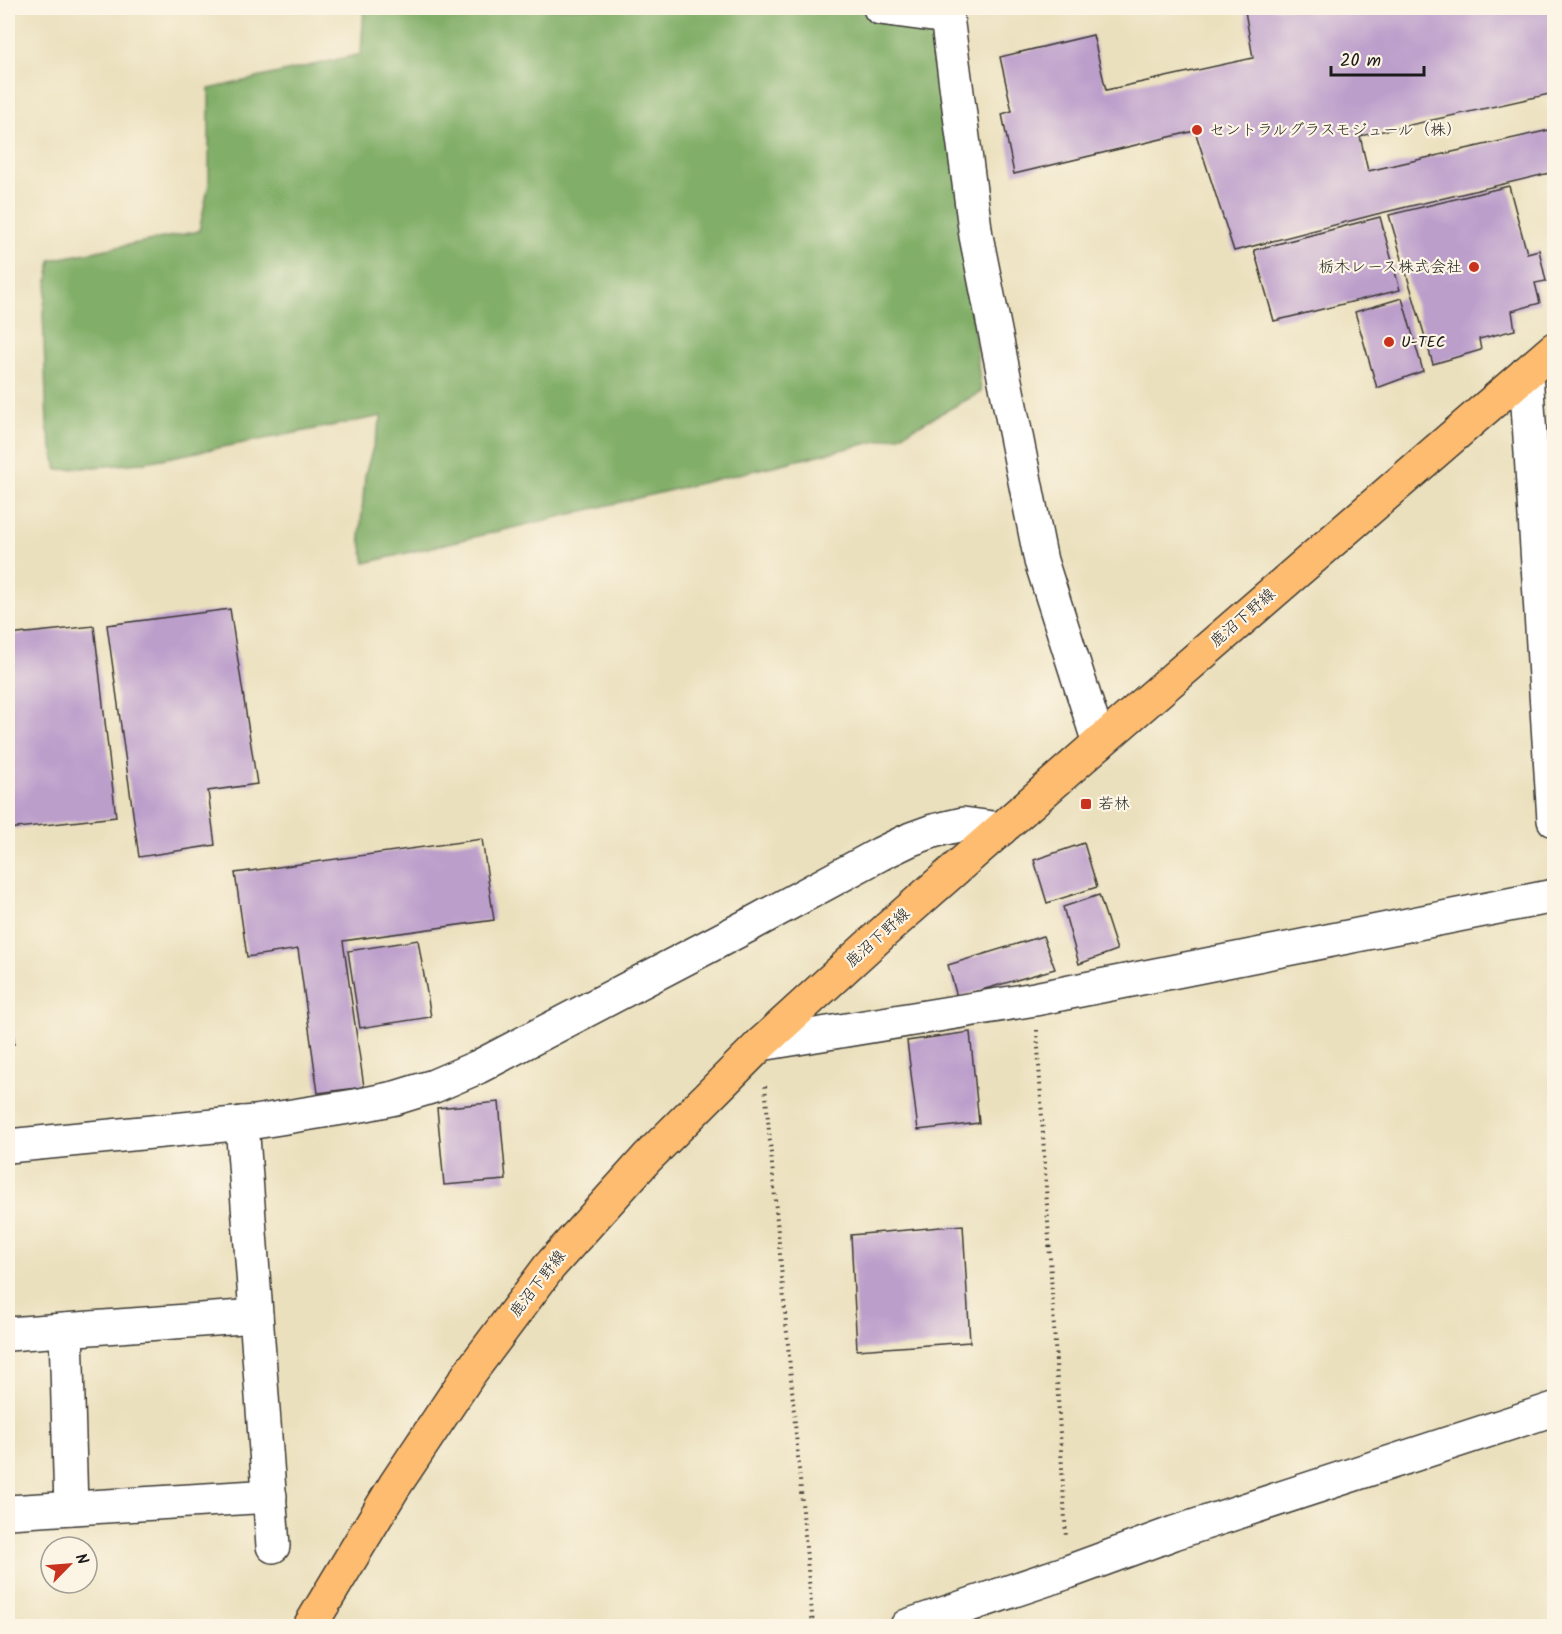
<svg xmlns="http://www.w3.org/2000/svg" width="1562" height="1634" font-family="Kalam,'Klee One',sans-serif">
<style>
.forest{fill:#81ae67;stroke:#4e6542;stroke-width:1.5}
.building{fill:#bc9ecb}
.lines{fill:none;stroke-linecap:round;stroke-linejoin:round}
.street-casing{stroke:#3b3934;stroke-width:36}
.primary-casing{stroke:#3b3934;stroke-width:36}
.path{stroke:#3b3934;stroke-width:4;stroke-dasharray:1.5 4.5;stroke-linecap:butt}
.street{stroke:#fff;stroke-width:33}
.primary{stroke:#fdbc70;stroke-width:33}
.poi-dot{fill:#c8321e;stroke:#fcf5e5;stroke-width:2}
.labels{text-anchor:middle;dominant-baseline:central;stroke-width:4.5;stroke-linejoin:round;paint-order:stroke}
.poi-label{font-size:16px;fill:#1c1c1c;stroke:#fcf5e5;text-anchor:start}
.street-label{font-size:16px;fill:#1c1c1c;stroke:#fcf5e5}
</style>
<rect width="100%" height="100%" fill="#fcf5e5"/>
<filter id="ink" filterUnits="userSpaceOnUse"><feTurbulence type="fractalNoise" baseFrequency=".0167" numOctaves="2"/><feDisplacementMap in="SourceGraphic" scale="12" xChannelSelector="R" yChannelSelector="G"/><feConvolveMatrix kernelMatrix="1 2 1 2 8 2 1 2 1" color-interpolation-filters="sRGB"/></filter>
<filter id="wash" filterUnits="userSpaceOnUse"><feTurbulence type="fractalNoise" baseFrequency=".008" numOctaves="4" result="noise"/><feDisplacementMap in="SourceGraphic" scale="24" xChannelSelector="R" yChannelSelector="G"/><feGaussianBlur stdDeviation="1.35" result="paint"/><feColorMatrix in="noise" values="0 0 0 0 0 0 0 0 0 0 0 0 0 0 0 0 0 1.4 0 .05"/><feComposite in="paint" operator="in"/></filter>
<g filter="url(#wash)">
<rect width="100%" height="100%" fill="#ebe0bd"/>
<polygon class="forest" points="364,8 939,8 981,392 899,436 365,563 360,536 365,475 382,416 141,463 57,470 47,425 43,313 51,260 199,231 209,184 209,89 361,54"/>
<g id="blocks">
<g class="building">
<polygon points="1258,8 1554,8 1554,93 1360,136 1368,171 1554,129 1554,172 1377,214 1234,251 1195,131 1014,174 1002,114 1012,111 1000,57 1093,35 1106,90 1253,58 1245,11"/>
<polygon points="1509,186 1527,253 1539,250 1546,281 1535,283 1540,303 1512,311 1515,330 1479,339 1481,350 1433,364 1389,215"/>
<polygon points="1380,217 1400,290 1274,321 1254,250"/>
<polygon points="1402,298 1423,371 1377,388 1355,312"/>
<polygon points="230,609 257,784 208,791 215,845 139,857 107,625"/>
<polygon points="94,626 116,817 8,829 8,635"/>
<polygon points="482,839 494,920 343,941 364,1087 318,1093 298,949 247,957 235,873"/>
<polygon points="1084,843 1097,887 1047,903 1034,860"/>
<polygon points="1099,895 1117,950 1079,964 1063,907"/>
<polygon points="1043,936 1055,969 957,997 948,965"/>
<polygon points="418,940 431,1017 360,1028 348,951"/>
<polygon points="8,983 9,983 14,1044 8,1045"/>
<polygon points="970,1032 979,1123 918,1130 907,1041"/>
<polygon points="499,1102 506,1180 444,1185 437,1108"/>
<polygon points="963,1225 970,1342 857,1350 851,1235"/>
</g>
</g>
</g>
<g filter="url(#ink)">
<use href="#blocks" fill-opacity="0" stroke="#3b3934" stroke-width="1.5"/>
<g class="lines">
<g class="street-casing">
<g id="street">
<polyline points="880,8 947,17"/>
<polyline points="947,17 976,236 1041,561 1099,743"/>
<polyline points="1526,373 1554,820"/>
<polyline points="761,1044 1035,999 1554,896"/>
<polyline points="242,1123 273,1546"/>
<polyline points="8,1146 255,1122 361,1105 395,1098 434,1086 478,1067 753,923 880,854 911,839 933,831 963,824 1001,829"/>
<polyline points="66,1330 71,1508"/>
<polyline points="8,1334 256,1316"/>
<polyline points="8,1512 270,1496"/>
<polyline points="907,1626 1068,1572 1174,1533 1554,1409"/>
</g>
</g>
<g class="primary-casing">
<polyline id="primary" points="310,1626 395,1485 469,1374 549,1267 647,1158 761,1044 887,929 1099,743 1554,349"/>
</g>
<g class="path">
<polyline points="1037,1030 1066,1538"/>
<polyline points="765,1086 813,1626"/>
</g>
<use href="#street" class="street"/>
<use href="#primary" class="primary"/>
</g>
</g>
<g class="poi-dot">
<circle cx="1197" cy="130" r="6"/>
<circle cx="1474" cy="267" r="6"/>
<circle cx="1389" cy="342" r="6"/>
<rect x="1080" y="798" width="12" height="12" rx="3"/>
</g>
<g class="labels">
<g class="poi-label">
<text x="1209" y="130">セントラルグラスモジュール（株）</text>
<text x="1462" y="267" text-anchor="end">栃木レース株式会社</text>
<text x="1401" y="342">U-TEC</text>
<text x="1098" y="804">若林</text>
</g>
<g class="street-label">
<text transform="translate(1243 618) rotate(-41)">鹿沼下野線</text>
<text transform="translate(878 938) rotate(-42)">鹿沼下野線</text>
<text transform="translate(538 1284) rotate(-52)">鹿沼下野線</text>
</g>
</g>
<rect width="1562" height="1634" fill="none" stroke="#fcf5e5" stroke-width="30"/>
<g transform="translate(69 1565) rotate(65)"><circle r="28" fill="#fcf5e5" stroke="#a29e95" stroke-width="1.5"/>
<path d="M0-4.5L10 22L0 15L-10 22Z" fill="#c8321e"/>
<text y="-9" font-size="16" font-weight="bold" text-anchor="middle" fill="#1c1c1c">N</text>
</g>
<path d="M1331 66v9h93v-9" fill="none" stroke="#1c1c1c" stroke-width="3"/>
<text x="1340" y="66" font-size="18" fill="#1c1c1c" stroke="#fcf5e5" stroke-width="4.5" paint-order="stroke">20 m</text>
</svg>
